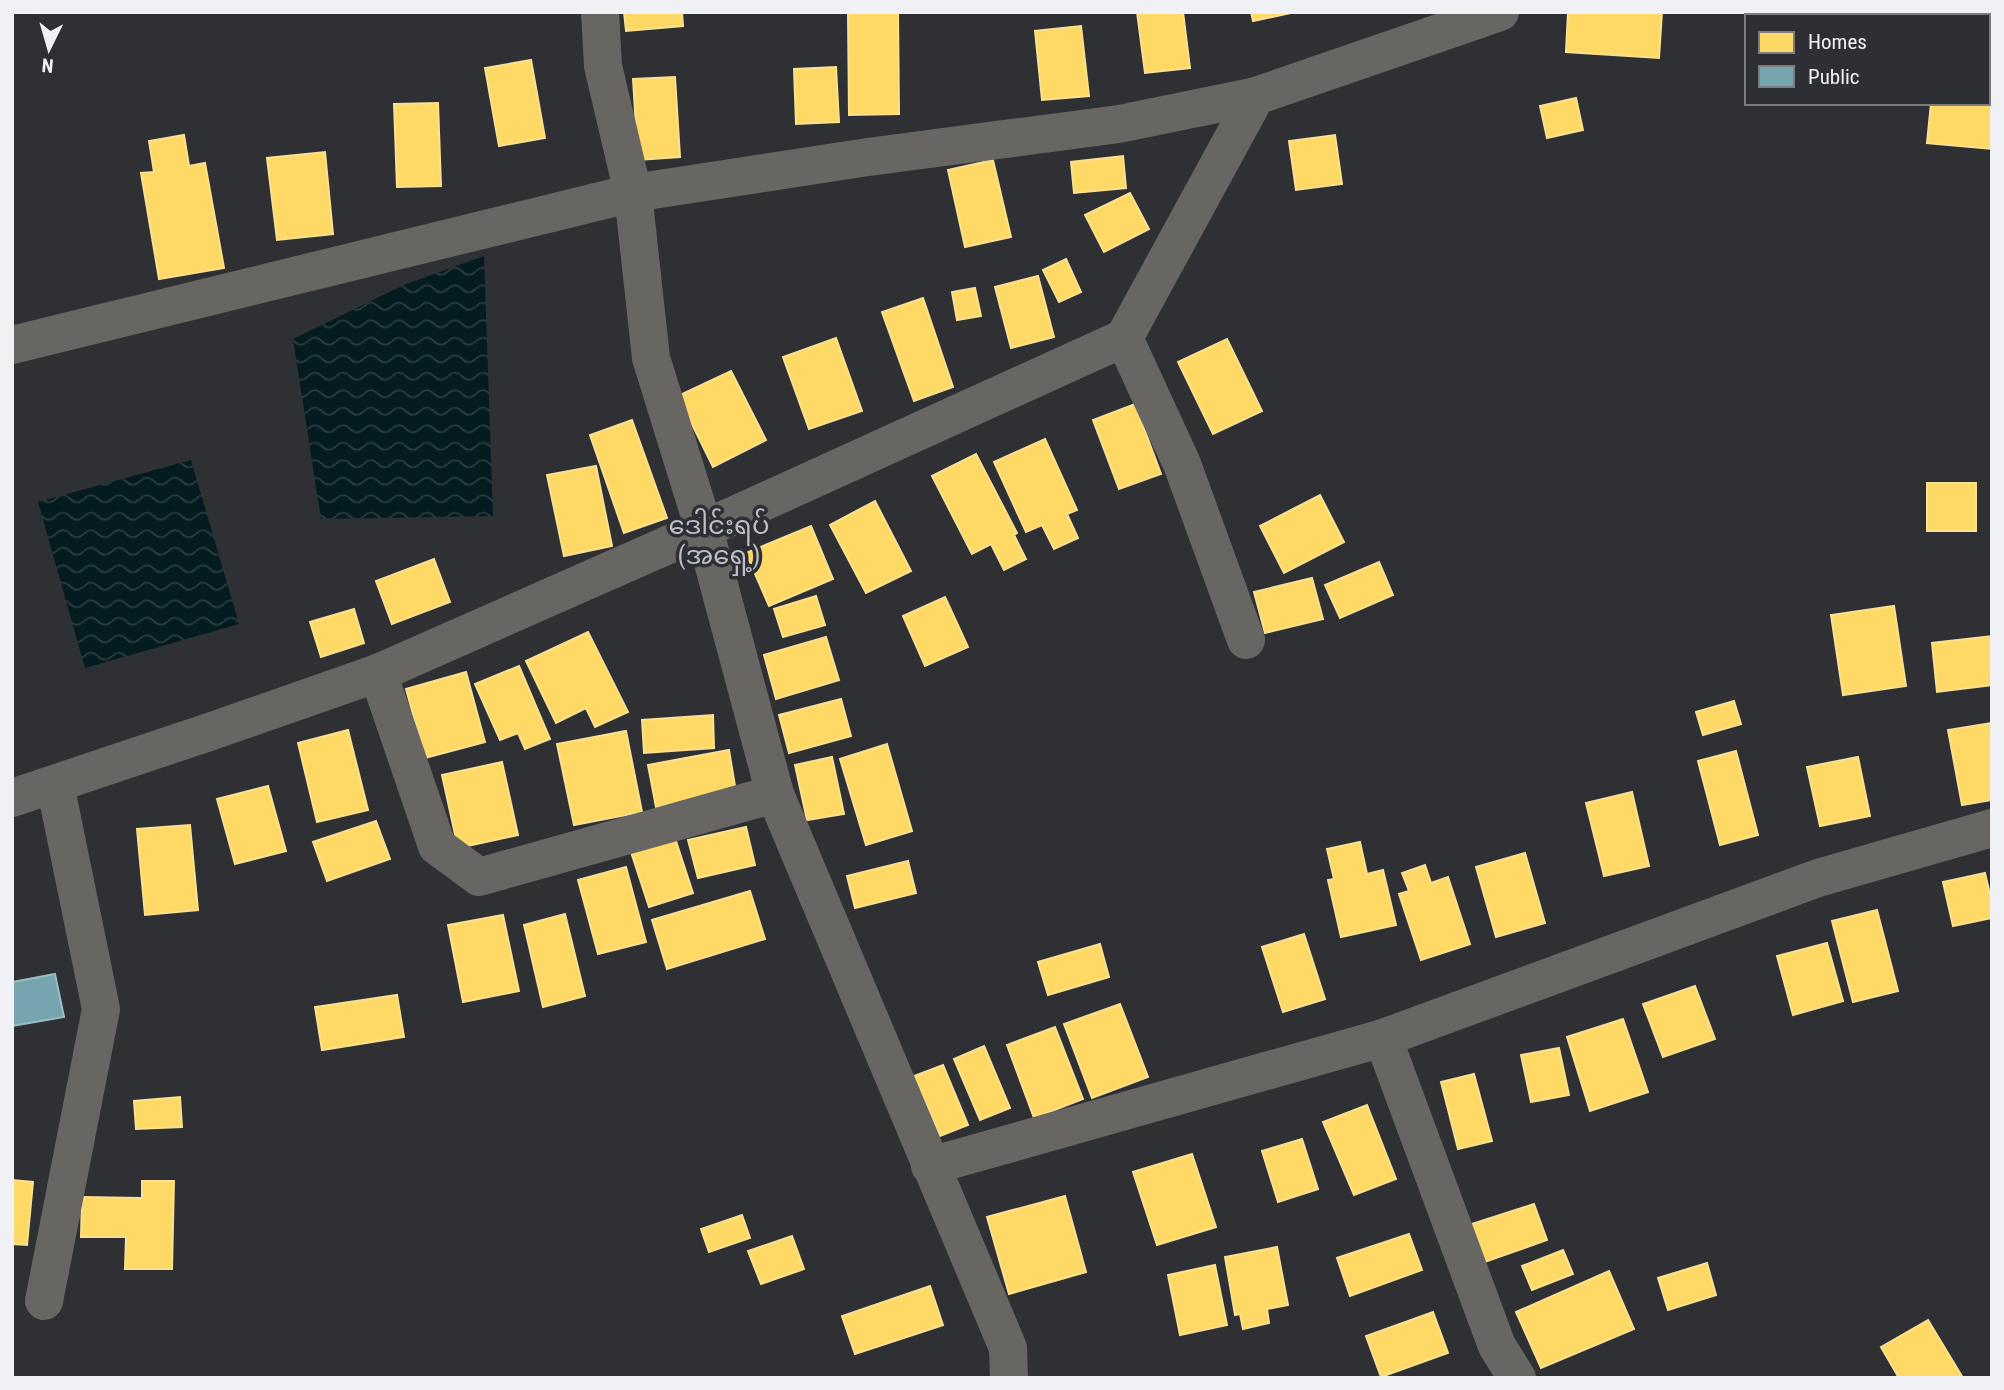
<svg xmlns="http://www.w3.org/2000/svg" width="2004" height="1390" font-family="'Roboto Condensed','Noto Sans Myanmar',sans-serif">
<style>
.water{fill:url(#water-waves)}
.homes{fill:#ffd966;stroke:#fae091;stroke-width:2}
.public{fill:#76a5af;stroke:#9bbcc4;stroke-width:2}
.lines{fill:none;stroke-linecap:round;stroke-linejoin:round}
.minor{stroke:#686663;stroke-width:38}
.labels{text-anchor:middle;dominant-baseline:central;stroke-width:7;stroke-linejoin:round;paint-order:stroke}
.quarter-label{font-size:26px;fill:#bdbfc7;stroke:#2d2f34}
</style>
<defs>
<pattern id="water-waves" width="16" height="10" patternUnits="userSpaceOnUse" patternTransform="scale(1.75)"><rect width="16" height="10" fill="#041b20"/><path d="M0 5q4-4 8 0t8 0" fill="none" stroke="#293d41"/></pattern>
</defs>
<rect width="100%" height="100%" fill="#2e3033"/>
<g class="water">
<polygon points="484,256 493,516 321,519 293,339 404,285"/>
<polygon points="191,460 239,624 85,668 38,502"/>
</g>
<g class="homes">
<polygon points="624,12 682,12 683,26 626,31"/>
<polygon points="1137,12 1183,12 1190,68 1145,73"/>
<polygon points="1251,12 1290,12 1291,13 1253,21"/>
<polygon points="1568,12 1662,12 1659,58 1566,52"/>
<polygon points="848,13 898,13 899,114 849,115"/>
<polygon points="1081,26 1089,96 1042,100 1035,31"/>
<polygon points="531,60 545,138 499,146 485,68"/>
<polygon points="1988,66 1992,66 1992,149 1927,143 1931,103 1988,103"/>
<polygon points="836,67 839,122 796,124 794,69"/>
<polygon points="675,77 680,157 638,160 633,79"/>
<polygon points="1576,98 1583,130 1547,138 1540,106"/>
<polygon points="438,103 441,186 397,187 394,104"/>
<polygon points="184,135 189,166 205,163 224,268 159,279 141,173 154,172 149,141"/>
<polygon points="1335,135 1342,184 1296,190 1289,141"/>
<polygon points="325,152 333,234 277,240 267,158"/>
<polygon points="1123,156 1126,188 1074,193 1071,162"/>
<polygon points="993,160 1011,237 965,247 948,170"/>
<polygon points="1130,193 1149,229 1104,252 1085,215"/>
<polygon points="1066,259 1081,292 1059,302 1043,270"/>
<polygon points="1038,276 1054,337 1011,348 995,287"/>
<polygon points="975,288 981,316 957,320 952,292"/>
<polygon points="923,298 953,387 914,401 882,312"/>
<polygon points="836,338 862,411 809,429 783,357"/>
<polygon points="1227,339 1262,411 1213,434 1178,362"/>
<polygon points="731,371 766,440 713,467 678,396"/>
<polygon points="1135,404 1161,474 1119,489 1093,420"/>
<polygon points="632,420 667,518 624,533 590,435"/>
<polygon points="1045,439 1077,510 1067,514 1078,538 1054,549 1042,525 1026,532 994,462"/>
<polygon points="976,454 1017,533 1014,535 1026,559 1004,570 991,544 972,554 932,476"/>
<polygon points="596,466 612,546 564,556 547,475"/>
<rect x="1927" y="483" width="49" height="48"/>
<polygon points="1320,495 1344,542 1284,573 1260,526"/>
<polygon points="875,501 911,571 866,593 830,525"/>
<polygon points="811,526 833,579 769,606 746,553"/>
<polygon points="434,559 450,602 392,624 376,581"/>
<polygon points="1379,562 1393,595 1340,618 1325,585"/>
<polygon points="1312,578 1323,619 1265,633 1254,592"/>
<polygon points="816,596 825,625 783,637 774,609"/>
<polygon points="945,597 968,647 925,666 903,616"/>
<polygon points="1894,606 1906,686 1843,695 1831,615"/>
<polygon points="354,609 364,643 321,657 310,622"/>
<polygon points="588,632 628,712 595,727 586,708 556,723 526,661"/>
<polygon points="1992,636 1992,685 1937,692 1932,643"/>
<polygon points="826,637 839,680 776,699 764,655"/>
<polygon points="519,666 550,739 525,749 518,733 500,740 475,684"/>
<polygon points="466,672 485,742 425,758 406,689"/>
<polygon points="841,699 851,736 789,753 779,715"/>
<polygon points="1734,701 1741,724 1703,735 1696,712"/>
<polygon points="713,715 714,748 644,753 642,720"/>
<polygon points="1992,723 1992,800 1962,805 1948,730"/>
<polygon points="348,730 368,810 317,822 298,743"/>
<polygon points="626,731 642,812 574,825 557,744"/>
<polygon points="887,744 912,831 866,845 840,759"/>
<polygon points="729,750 736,792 656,807 648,765"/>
<polygon points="1736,751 1758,835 1720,845 1698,761"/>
<polygon points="832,757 844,814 807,820 795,765"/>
<polygon points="1858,757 1870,816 1820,826 1807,767"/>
<polygon points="502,762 518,835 458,848 442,775"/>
<polygon points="268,786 286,851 235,864 217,799"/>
<polygon points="1632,792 1649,866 1604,876 1586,803"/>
<polygon points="376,821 390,859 327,881 313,842"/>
<polygon points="190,825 198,910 145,915 137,829"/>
<polygon points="746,827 755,865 698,878 688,840"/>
<polygon points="675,838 693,893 649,907 631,852"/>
<polygon points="1360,842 1367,874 1383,870 1396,925 1341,937 1328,880 1334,879 1327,849"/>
<polygon points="1525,853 1545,923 1496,937 1476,867"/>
<polygon points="908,861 916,893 855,908 847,876"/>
<polygon points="1425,865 1431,883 1448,877 1470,944 1421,960 1399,894 1409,891 1402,873"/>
<polygon points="626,867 646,942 598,954 578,880"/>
<polygon points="1985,873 1992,903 1992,918 1953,926 1943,882"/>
<polygon points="750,891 765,939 667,969 652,920"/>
<polygon points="1877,910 1898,991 1853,1002 1832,921"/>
<polygon points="565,914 585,996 543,1007 524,925"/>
<polygon points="503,915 519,991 463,1002 448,925"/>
<polygon points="1304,934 1325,999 1283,1012 1262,947"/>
<polygon points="1827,943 1843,1001 1793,1015 1777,956"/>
<polygon points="1100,944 1109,977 1048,995 1038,962"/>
<polygon points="1695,986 1715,1039 1663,1057 1643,1004"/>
<polygon points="397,995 404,1037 322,1050 315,1007"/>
<polygon points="1120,1004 1148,1077 1092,1098 1064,1024"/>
<polygon points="1623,1019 1648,1092 1590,1111 1567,1037"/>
<polygon points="1055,1027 1083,1099 1034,1118 1007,1045"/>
<polygon points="984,1046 1010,1108 980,1120 954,1059"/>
<polygon points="1559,1048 1569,1095 1531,1102 1521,1055"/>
<polygon points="943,1065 968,1125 940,1136 914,1076"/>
<polygon points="1474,1074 1492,1141 1458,1149 1441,1082"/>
<polygon points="180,1097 182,1127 136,1129 134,1101"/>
<polygon points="1367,1105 1396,1179 1354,1195 1323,1122"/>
<polygon points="1302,1139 1318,1189 1278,1202 1262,1151"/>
<polygon points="1192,1154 1216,1227 1157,1245 1133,1172"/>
<polygon points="12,1180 33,1182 27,1245 12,1244"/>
<polygon points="142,1181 174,1181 172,1269 125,1269 126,1237 81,1237 82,1197 142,1198"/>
<polygon points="1065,1196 1086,1272 1009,1294 987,1217"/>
<polygon points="1534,1204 1547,1240 1479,1264 1466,1226"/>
<polygon points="742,1215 750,1238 709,1252 701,1229"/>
<polygon points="1409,1234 1422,1270 1350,1296 1337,1258"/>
<polygon points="792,1236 804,1269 761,1284 748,1251"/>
<polygon points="1277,1247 1288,1305 1267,1309 1269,1323 1243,1329 1240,1314 1235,1315 1225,1257"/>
<polygon points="1563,1250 1573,1274 1532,1290 1522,1266"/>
<polygon points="1707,1263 1716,1295 1668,1310 1658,1278"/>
<polygon points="1215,1265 1227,1325 1180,1335 1168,1275"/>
<polygon points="1609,1271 1634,1329 1541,1368 1516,1312"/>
<polygon points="930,1286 943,1325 855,1354 842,1316"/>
<polygon points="1433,1312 1448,1353 1381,1377 1366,1336"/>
<polygon points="1928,1320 1963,1378 1899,1378 1881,1347"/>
</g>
<polygon class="public" points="55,974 64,1017 12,1026 12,982"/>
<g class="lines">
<g class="minor">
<polyline points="600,12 603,66 633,193 651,358 704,529 775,794 1008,1348 1009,1378"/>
<polyline points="1124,338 1182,464 1246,640"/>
<polyline points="12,345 633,193 868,157 1119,124 1256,96"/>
<polyline points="378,673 437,846 479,877 775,794"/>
<polyline points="12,798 212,731 378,673 704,529 1124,338 1256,96 1500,12"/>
<polyline points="1383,1038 1497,1346 1517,1378"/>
<polyline points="930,1166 1383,1038 1818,878 1992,828"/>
<polyline points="44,1301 101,1009 55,784"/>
</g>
</g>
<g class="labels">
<g class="quarter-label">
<text x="719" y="525">ဒေါင်းရပ်<tspan x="719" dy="30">(အရှေ့)</tspan></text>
</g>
</g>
<rect width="2004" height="1390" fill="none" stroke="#f0f1f5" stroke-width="28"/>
<rect x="1745" y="14" width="245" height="91" fill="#2d2f34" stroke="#7b7d81" stroke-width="2"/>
<rect x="1759" y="32" width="35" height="21" fill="#ffd966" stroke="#7b7d81" stroke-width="2"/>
<text x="1808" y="49" font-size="21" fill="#f0f1f5">Homes</text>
<rect x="1759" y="66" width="35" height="21" fill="#76a5af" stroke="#7b7d81" stroke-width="2"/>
<text x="1808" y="84" font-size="21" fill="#f0f1f5">Public</text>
<g transform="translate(49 49) rotate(185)" stroke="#2d2f34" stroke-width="5" paint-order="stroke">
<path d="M0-5L12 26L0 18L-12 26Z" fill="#f0f1f5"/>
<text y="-10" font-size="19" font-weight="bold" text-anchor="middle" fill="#f0f1f5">N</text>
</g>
</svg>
